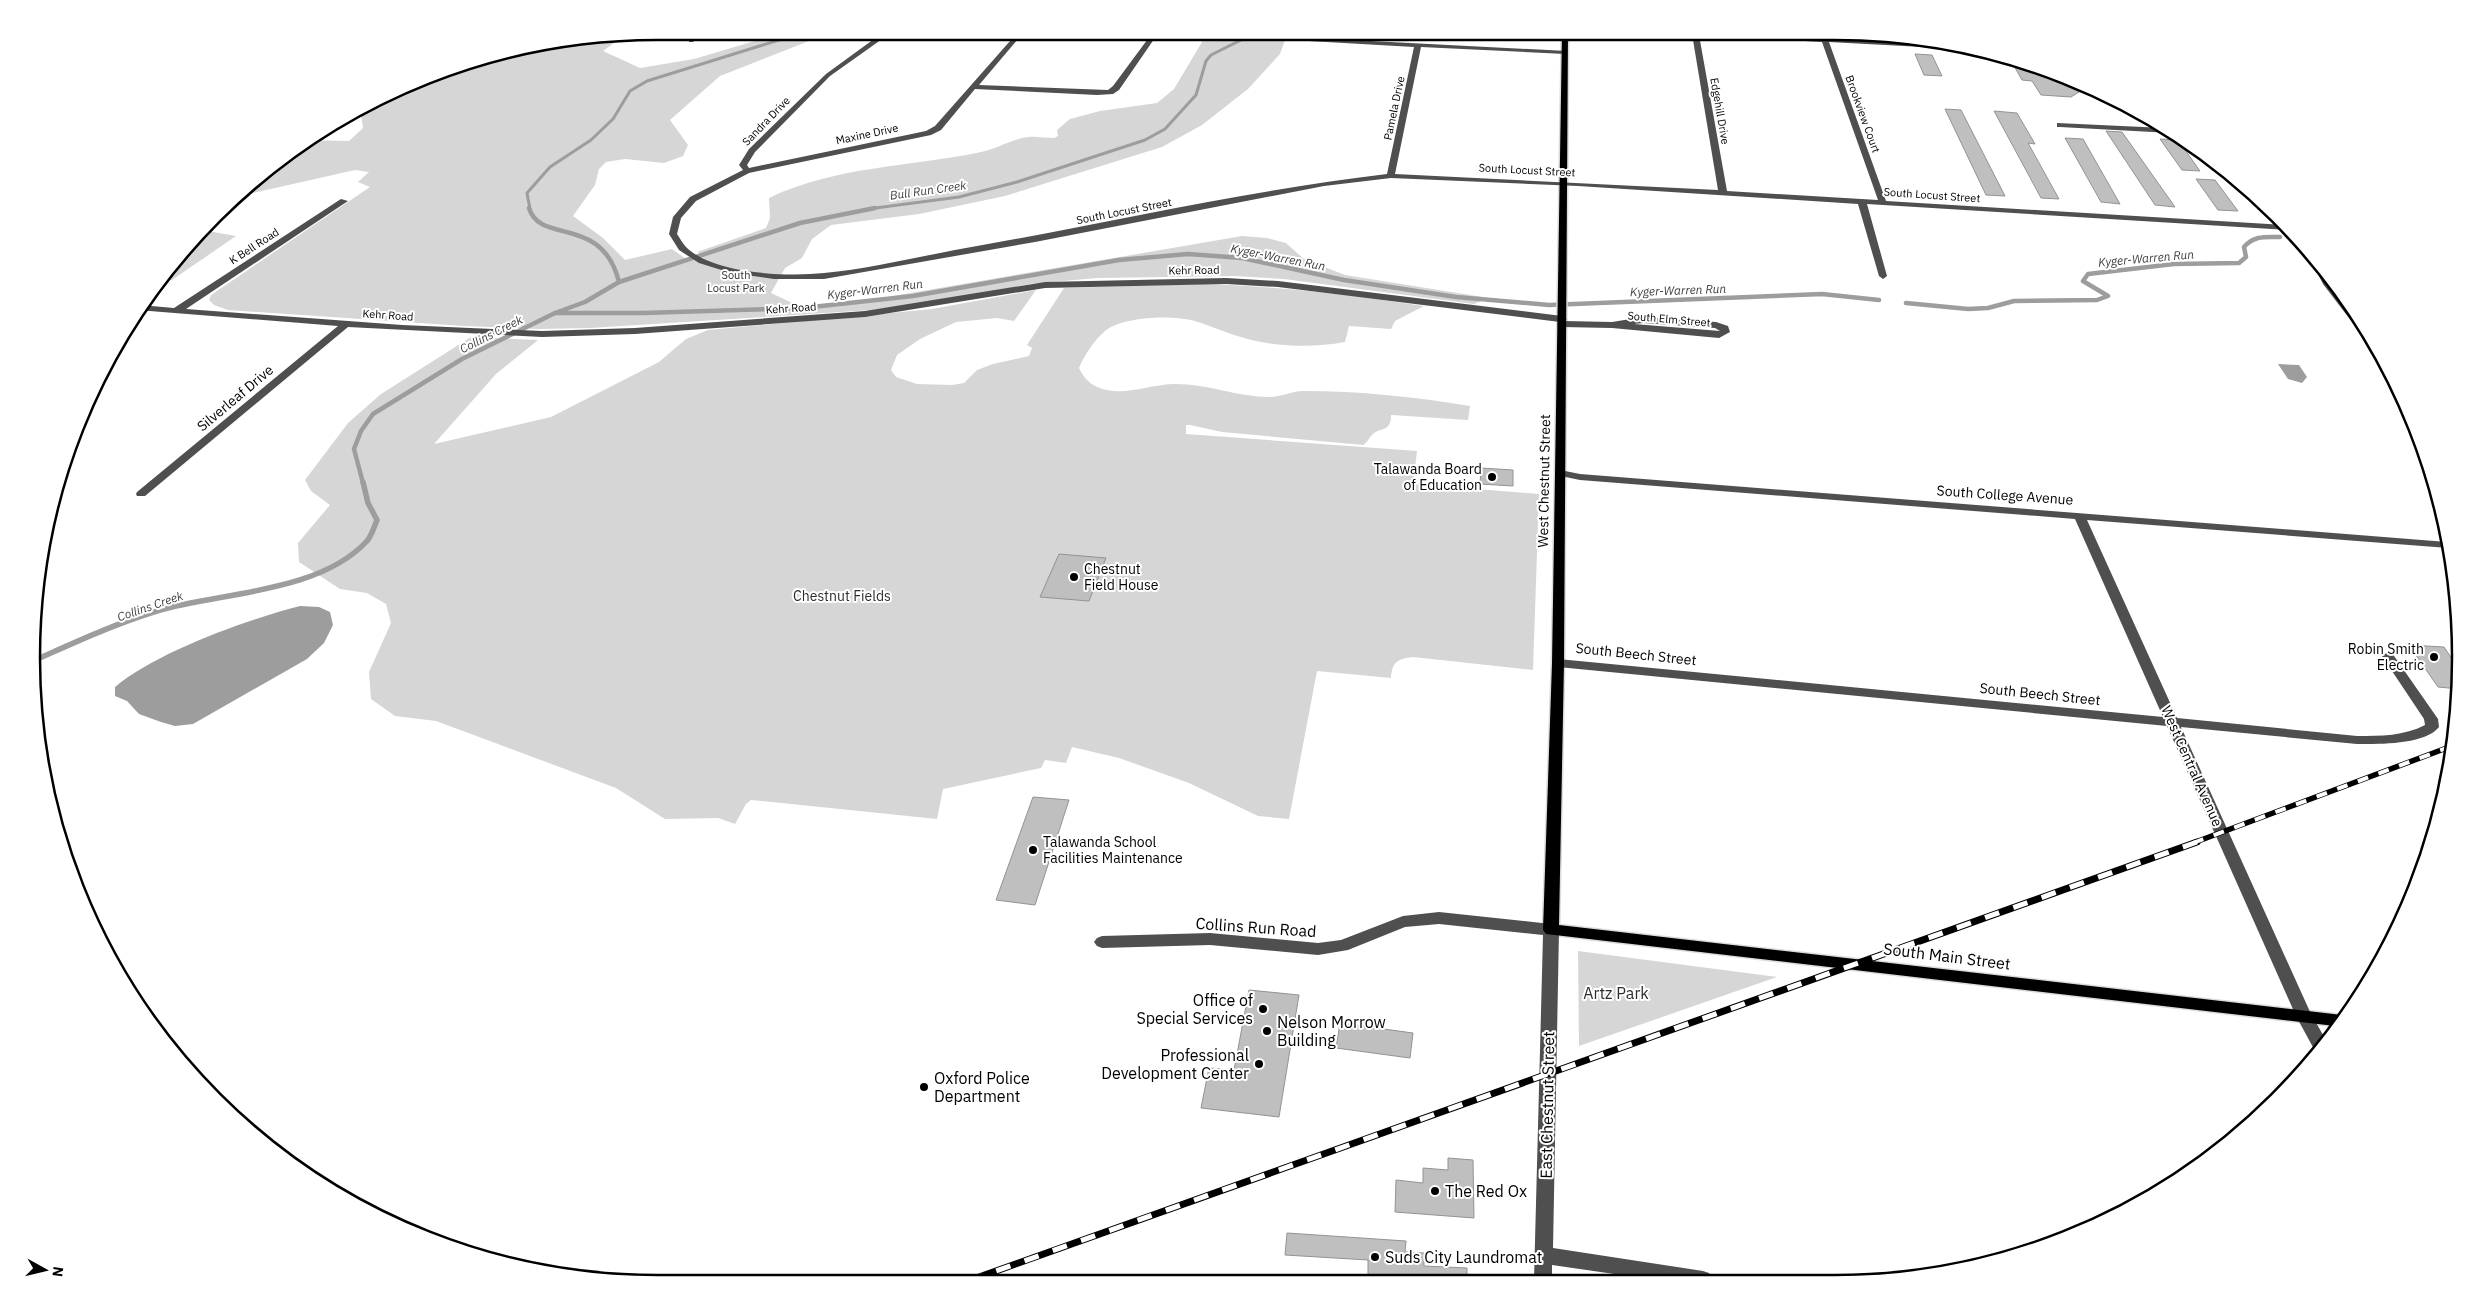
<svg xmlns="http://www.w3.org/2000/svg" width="2492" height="1315" font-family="'IBM Plex Sans',sans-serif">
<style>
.green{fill:#d6d6d6}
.water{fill:#9d9d9d}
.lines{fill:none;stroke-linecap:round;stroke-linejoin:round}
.stream-far2{stroke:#9d9d9d;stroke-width:3}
.stream-far1{stroke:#9d9d9d;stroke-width:4.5}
.stream{stroke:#9d9d9d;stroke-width:5.5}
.building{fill:#bfbfbf;stroke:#939393}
.major-casing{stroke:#dbdbdb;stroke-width:3}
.minor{fill:#4f4f4f;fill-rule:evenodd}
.major{fill:#000;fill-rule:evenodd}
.rail-far1-casing{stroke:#000;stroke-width:5.5}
.rail-casing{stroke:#000;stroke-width:7}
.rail-far1{stroke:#fff;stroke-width:4;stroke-dasharray:11;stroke-linecap:butt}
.rail{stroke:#fff;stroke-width:5;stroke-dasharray:15;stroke-linecap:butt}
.poi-dot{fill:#000;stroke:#fff;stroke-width:2}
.labels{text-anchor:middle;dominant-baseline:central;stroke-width:4;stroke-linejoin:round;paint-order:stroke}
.far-street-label{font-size:11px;fill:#000;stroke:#fff}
.far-park-label{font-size:11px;fill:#2d2d2d;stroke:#fff}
.far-water-label{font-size:12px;font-style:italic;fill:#3e3e3e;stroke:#fff}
.street-label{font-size:14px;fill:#000;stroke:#fff}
.poi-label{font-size:14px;fill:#000;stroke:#fff;text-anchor:end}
.park-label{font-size:14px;fill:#2d2d2d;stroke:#fff}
.near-street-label{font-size:16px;fill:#000;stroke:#fff}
.near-park-label{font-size:16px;fill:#2d2d2d;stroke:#fff}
.near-poi-label{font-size:16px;fill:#000;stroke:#fff;text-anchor:start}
.rim{fill:none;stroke:#000;stroke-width:2.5}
</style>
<rect width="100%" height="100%" fill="#fff"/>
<g class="green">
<path d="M1208 32H1288L1280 54 1248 89 1202 125 1162 147 1005 196 919 214 831 225 812 239 802 258 785 268 771 293 803 308 864 301 1242 236 1267 238 1286 243 1304 259 1345 275 1489 298 1474 304 1284 279 1235 276 1097 278 1030 284 929 303 872 310 590 328 539 329 464 326 228 310 214 305 209 300 211 295 370 187 358 182 369 172 355 170 248 194 224 210 276 161 307 140 349 141 363 128 360 108 456 65 536 43 626 34 603 51 640 68 694 59 775 35 805 33 814 39 720 76 670 120 688 145 683 156 664 163 625 159 606 162 599 169 595 185 573 216 603 238 625 260 672 249 686 259 701 254 697 252 766 228 770 218 769 198C835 166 910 167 981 152 996 149 1012 139 1028 137 1036 136 1046 138 1054 138L1058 136 1057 130 1070 119 1100 111 1157 103 1174 89Z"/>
<polygon points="202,230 236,236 172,280 160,279 187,244"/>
<path d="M1204 284C1278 286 1351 295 1424 306L1395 321 1391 329 1349 326 1345 342C1317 347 1289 347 1261 342 1238 338 1217 328 1195 321 1172 315 1124 316 1105 331 1094 340 1084 356 1079 368 1083 376 1088 383 1097 387 1123 398 1149 384 1175 384 1208 384 1238 397 1270 397 1281 397 1292 391 1303 391 1360 391 1415 397 1470 406L1468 420 1391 415C1391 433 1381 426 1372 435 1368 439 1368 442 1363 445L1222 432 1190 425H1186V434L1417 451 1413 484 1539 494 1533 670 1413 657C1397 659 1392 662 1391 678L1317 671 1289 819 1258 816 1189 783 1119 758 1072 747 1066 763 1045 760 1041 768 943 789 937 819 751 800 746 804 735 824 718 818 665 819 616 788 436 721 395 716 371 699 369 672 391 623 386 604 367 593 340 589 299 562 298 543 330 505 311 491 305 480 348 423 381 394 471 337 538 340 496 374 434 444 551 417 659 362 686 339 708 330 932 309 1036 290 1014 321 997 318 956 322 920 339 897 355 891 370 896 377 917 384 952 385 964 383 977 370 993 364 1029 356 1032 348 1027 345 1064 288Z"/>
<polygon points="1578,951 1777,977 1579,1046"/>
</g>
<g class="water">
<polygon points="2278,364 2299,365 2307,377 2302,383 2288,379"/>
<path d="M300 606 319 607 330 612 333 625 324 643 307 659 193 724 175 726 161 722 139 714 127 701 115 696V687C157 652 246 620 300 606Z"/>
</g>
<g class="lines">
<g class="stream-far2">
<polyline points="530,209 527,193 550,167 591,140 613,119 630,91 647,81 779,40 832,31"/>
<polyline points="868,209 959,197 1017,182 1145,140 1165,129 1196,95 1206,61 1211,55 1243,39 1251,32"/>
</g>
<g class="stream-far1">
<polyline points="619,282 800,223 875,208"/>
<path d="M1906 303 1968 309 1988 308 2014 301 2097 300 2108 296 2083 281 2088 274 2174 264 2239 263 2246 257 2244 247C2254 235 2266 237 2280 237"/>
<polyline points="555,313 643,313 803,308 913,296 1119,260 1188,254 1242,258 1344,280 1456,297 1549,305 1822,294 1879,300"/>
<path d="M363 483 354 449 361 431 373 414 462 359 555 313 585 302 619 282C602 214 540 245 529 208"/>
</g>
<path class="stream" d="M33 661C74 643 114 624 157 611 222 592 319 593 367 541 372 535 374 527 377 520L368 503 363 482"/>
</g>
<g class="building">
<polygon points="1915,54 1932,55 1942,76 1924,75"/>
<polygon points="2009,57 2031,66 2087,87 2071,97 2041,95 2032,81 2022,80"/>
<polygon points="1945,109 1961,110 2005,196 1986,195"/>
<polygon points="1994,111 2017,113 2035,144 2028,143 2059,199 2041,198"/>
<polygon points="2106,131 2122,132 2175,207 2155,205"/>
<polygon points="2065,138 2083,139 2120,204 2101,202"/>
<polygon points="2160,139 2178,140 2200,171 2182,170"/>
<polygon points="2196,179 2215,180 2238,211 2218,210"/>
<polygon points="1481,468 1513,470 1513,486 1480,484"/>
<polygon points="1059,554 1106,558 1089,601 1040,597"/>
<polygon points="2409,645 2444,647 2458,668 2459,689 2438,687"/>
<polygon points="1033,797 1069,800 1035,905 996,900"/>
<polygon points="1249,990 1299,995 1279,1117 1201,1108 1209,1068 1234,1070"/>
<polygon points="1340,1023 1413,1033 1410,1058 1336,1048"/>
<polygon points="1448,1158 1473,1160 1474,1218 1395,1212 1396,1180 1423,1183 1423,1168 1448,1170"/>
<polygon points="1287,1233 1406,1241 1405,1252 1424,1253 1424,1266 1467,1268 1467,1280 1368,1280 1368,1260 1285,1255"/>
</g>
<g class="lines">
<g class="major-casing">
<polygon id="major" points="1562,32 1568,32 1564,663 1559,925 2342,1015 2335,1026 1546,934 1543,930 1552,663"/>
</g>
<g class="minor">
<polygon points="698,31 705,31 693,42 689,42 689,40"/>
<path d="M885 31 892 32 830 76 755 152 747 165 749 168 926 131 935 126 1018 32H1024L979 85 1108 90 1113 86 1153 32H1159L1119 90 1113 94 1097 95 975 89 941 130 931 135 749 173 696 201 681 218 677 234C680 238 682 243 686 247 713 274 787 277 824 273 867 269 913 258 955 250 1099 225 1242 191 1387 174L1414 47 1291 40V38L1293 37 1567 51V53L1565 54 1421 47 1395 174 1718 190 1692 34 1680 32H1727L1820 37 1819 33H1825L1827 38 1946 44 1963 47 1960 49 1829 42 1886 201 2285 225 2290 230 1867 204 1887 276 1883 279 1879 276 1858 204 1578 186 1391 178 1324 186 1035 242 824 279H774L731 273 699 263 679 250 669 234 673 217 690 197 743 170 739 165 749 149 826 74ZM1699 35 1822 42 1878 200 1727 191Z"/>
<polygon points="2057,123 2164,128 2171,133 2060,127 2057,127"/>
<path d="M341 199 348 201 186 309 402 325 542 331 635 328 865 311 1045 282 1226 278 1278 281 1562 316 1567 319 1564 321 1612 322 1643 317 1716 322 1728 326 1730 332 1719 338 1612 328 1562 327 1557 324 1560 322 1278 287 1226 284 1045 288 865 317 635 334 542 337 348 327 145 496H137L136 494 137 492 338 326 137 310 140 305 174 308ZM1643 323 1715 328 1720 331 1634 324Z"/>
<polygon points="2309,252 2377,345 2382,357 2378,356 2323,284 2308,254"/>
<path d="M1560 470 1580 474 2447 542 2448 548 2087 520 2177 718 2357 736C2381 736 2404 736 2425 725L2424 719 2382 656 2388 652 2392 653 2438 719 2439 727C2425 745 2378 744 2357 744L2181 727 2311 1014 2326 1040 2318 1051H2315L2296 1016 2167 726 1558 667 1552 663 1558 659 2163 717 2075 519 1580 480 1556 475 1555 473Z"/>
<polygon points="1439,912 1551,924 1556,926 1559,930 1553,1248 1703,1271 1709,1273 1712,1279 1649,1279 1552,1265 1552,1279 1534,1280 1543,935 1439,924 1405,927 1348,950 1318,955 1210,945 1102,948 1097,946 1094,942 1097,938 1102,936 1210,933 1318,943 1341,940 1403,916"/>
</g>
<use href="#major" class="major"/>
<g class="rail-far1-casing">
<polyline id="rail-far1" points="2193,843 2452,746"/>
</g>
<g class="rail-casing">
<polyline id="rail" points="968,1281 2197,842"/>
</g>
<use href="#rail-far1" class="rail-far1"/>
<use href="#rail" class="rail"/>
</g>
<g class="poi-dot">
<circle cx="1492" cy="477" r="5"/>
<circle cx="1074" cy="577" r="5"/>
<circle cx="2434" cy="657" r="5"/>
<circle cx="1033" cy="850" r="5"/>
<circle cx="1263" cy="1009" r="5"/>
<circle cx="1267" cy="1031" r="5"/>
<circle cx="1259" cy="1064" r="5"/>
<circle cx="924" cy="1087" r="5"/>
<circle cx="1435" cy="1191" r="5"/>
<circle cx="1375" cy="1257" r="5"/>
</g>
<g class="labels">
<g class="far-street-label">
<text transform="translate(1394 108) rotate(-78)">Pamela Drive</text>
<text transform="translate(1720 111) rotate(80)">Edgehill Drive</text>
<text transform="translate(1863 114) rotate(70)">Brookview Court</text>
<text transform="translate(766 121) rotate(-46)">Sandra Drive</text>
<text transform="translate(867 134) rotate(-12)">Maxine Drive</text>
<text transform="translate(1527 170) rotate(3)">South Locust Street</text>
<text transform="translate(1932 195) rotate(4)">South Locust Street</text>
<text transform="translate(1124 211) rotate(-11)">South Locust Street</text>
<text transform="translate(254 246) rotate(-33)">K Bell Road</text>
<text transform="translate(1194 270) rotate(-1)">Kehr Road</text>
<text transform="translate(791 308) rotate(-4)">Kehr Road</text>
<text transform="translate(388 315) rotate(4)">Kehr Road</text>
<text transform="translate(1669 319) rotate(5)">South Elm Street</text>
</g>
<g class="far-park-label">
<text x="736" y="275">South<tspan x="736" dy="13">Locust Park</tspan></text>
</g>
<g class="far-water-label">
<text transform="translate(928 190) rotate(-8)">Bull Run Creek</text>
<text transform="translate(1278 257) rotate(11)">Kyger-Warren Run</text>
<text transform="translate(2146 258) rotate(-5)">Kyger-Warren Run</text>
<text transform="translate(875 289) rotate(-7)">Kyger-Warren Run</text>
<text transform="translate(1678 290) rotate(-2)">Kyger-Warren Run</text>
<text transform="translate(491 334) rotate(-27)">Collins Creek</text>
<text transform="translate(150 606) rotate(-19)">Collins Creek</text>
</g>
<g class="street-label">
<text transform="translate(235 398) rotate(-40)">Silverleaf Drive</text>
<text transform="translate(1544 481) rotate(-89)">West Chestnut Street</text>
<text transform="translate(2005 495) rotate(4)">South College Avenue</text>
<text transform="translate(1636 654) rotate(6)">South Beech Street</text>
<text transform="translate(2040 694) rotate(6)">South Beech Street</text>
<text transform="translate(2192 766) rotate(66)">West Central Avenue</text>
</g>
<g class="poi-label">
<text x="1482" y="469">Talawanda Board<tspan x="1482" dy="16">of Education</tspan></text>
<text x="1084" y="569" text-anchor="start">Chestnut<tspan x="1084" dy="16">Field House</tspan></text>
<text x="2424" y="649">Robin Smith<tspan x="2424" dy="16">Electric</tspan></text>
<text x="1043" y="842" text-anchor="start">Talawanda School<tspan x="1043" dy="16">Facilities Maintenance</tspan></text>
</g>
<g class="park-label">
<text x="842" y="596">Chestnut Fields</text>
</g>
<g class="near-street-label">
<text transform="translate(1256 927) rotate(4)">Collins Run Road</text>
<text transform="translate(1947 956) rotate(7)">South Main Street</text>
<text transform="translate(1547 1105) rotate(-89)">East Chestnut Street</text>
</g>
<g class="near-park-label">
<text x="1616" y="993">Artz Park</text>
</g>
<g class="near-poi-label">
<text x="1253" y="1000" text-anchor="end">Office of<tspan x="1253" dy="18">Special Services</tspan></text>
<text x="1277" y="1022">Nelson Morrow<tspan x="1277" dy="18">Building</tspan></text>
<text x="1249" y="1055" text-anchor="end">Professional<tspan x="1249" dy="18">Development Center</tspan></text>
<text x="934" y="1078">Oxford Police<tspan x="934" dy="18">Department</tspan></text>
<text x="1445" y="1191">The Red Ox</text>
<text x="1385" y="1257">Suds City Laundromat</text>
</g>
</g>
<path d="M0 0H2492V1315H0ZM657 40H1835A617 617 0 0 1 2452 657V658A617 617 0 0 1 1835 1275H657A617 617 0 0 1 40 658V657A617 617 0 0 1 657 40Z" fill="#fff" fill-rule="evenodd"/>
<path class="rim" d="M657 40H1835A617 617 0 0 1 2452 657V658A617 617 0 0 1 1835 1275H657A617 617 0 0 1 40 658V657A617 617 0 0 1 657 40Z"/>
<g transform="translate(45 1270) rotate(98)" stroke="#ffffff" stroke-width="4" paint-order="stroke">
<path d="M0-4L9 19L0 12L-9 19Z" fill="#000000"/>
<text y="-8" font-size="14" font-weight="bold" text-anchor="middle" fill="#000000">N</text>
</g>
</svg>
